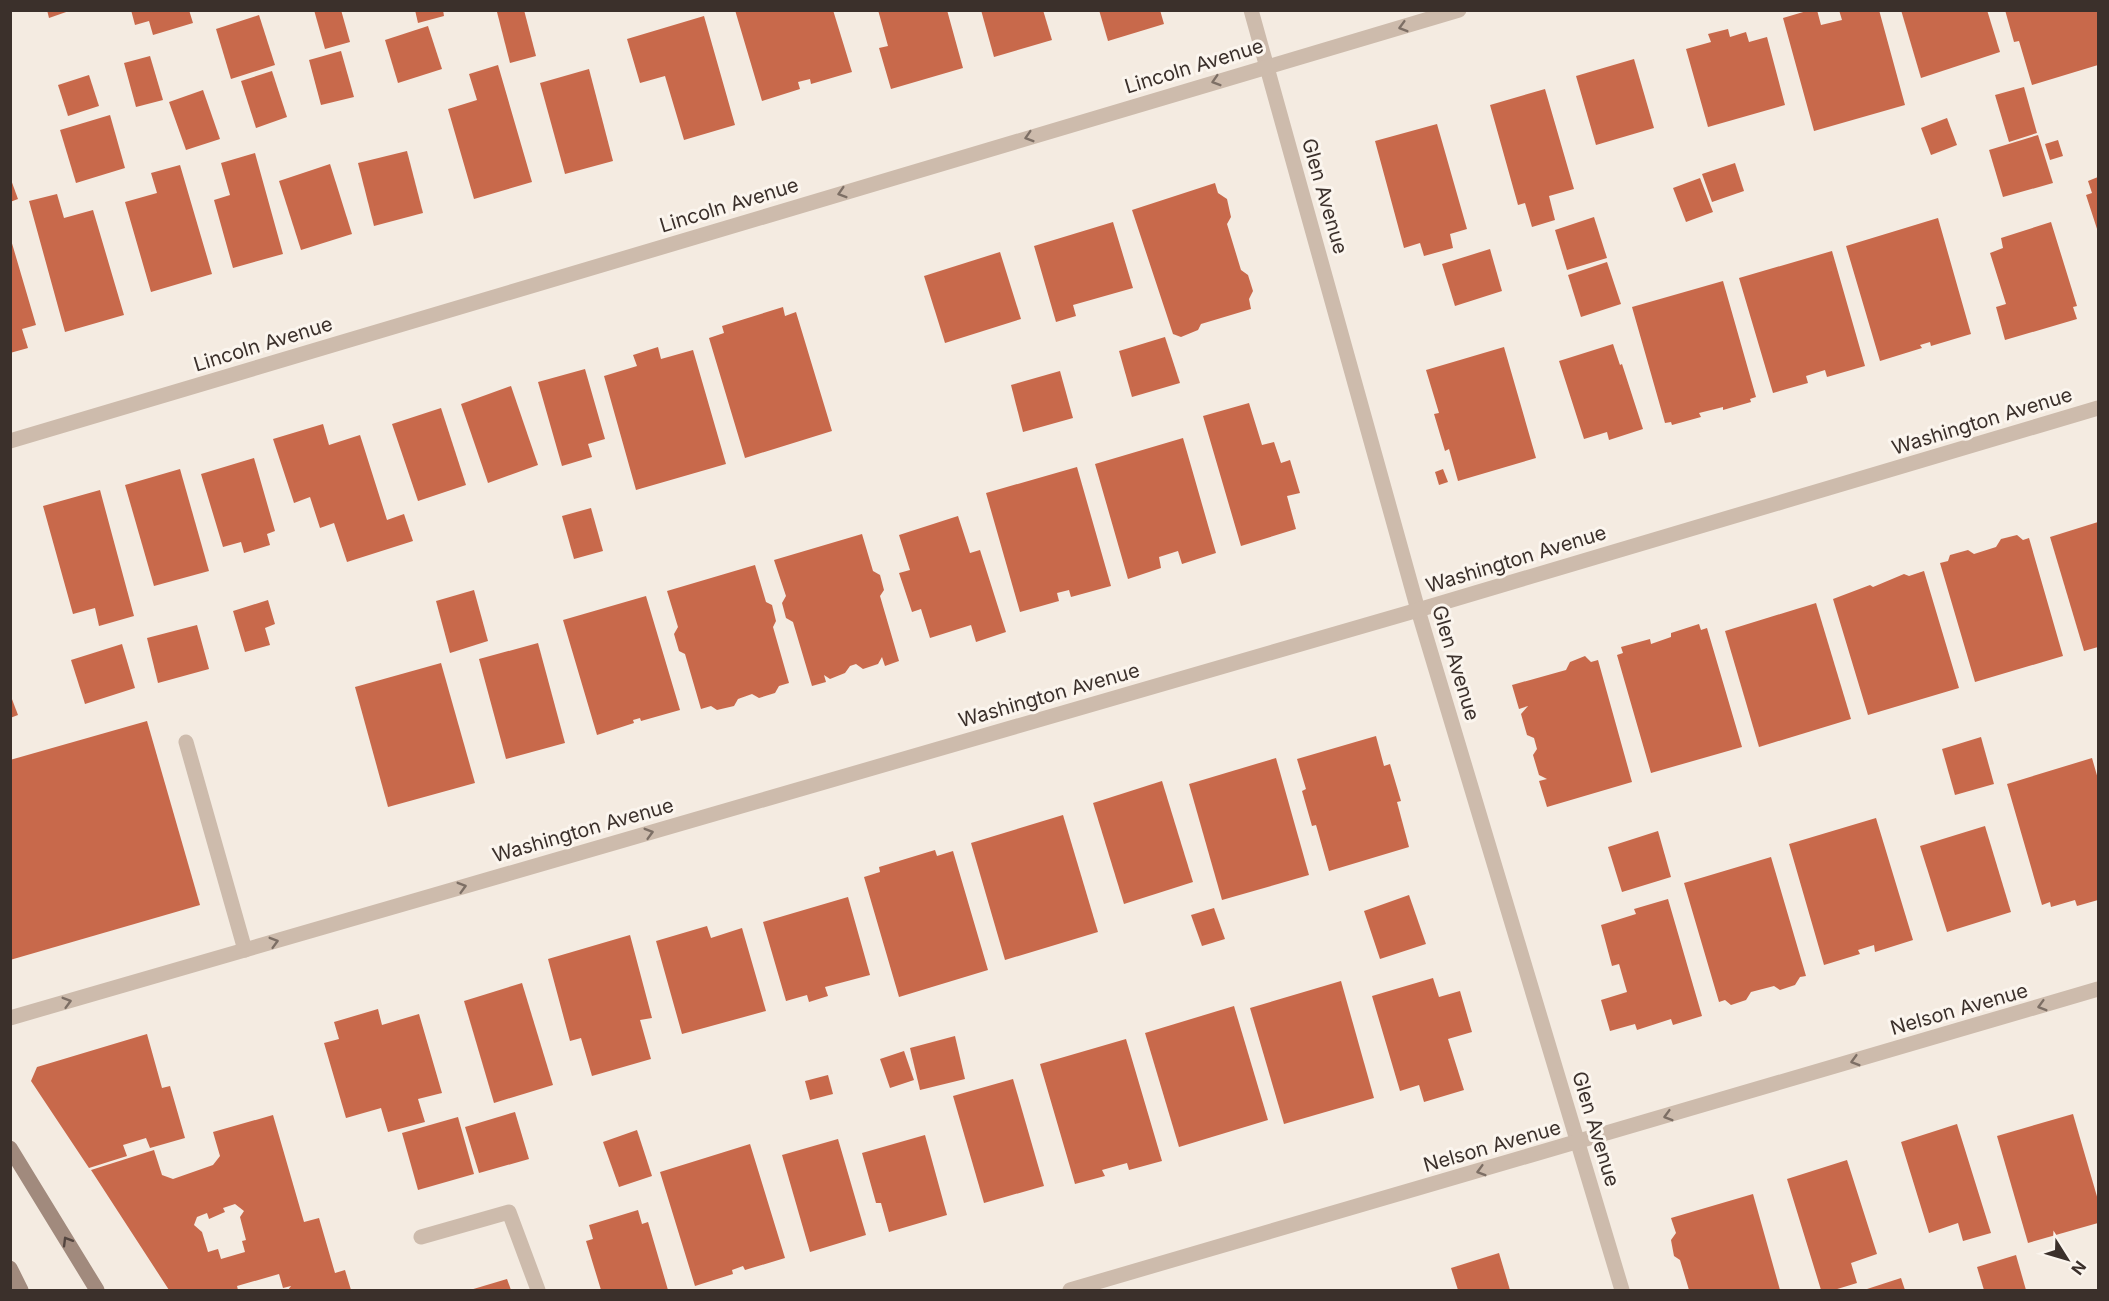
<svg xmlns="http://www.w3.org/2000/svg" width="2109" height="1301" font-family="Inter,sans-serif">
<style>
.building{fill:#c8694b;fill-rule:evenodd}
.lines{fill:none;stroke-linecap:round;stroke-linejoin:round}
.service{stroke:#cdbbac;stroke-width:15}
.minor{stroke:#cdbbac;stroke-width:15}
.secondary{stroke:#a18a7d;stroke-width:15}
.oneway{stroke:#7d6f65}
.oneway2{stroke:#544640}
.labels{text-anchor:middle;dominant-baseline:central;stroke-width:6;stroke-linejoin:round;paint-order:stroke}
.street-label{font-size:20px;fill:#3b302b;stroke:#fbf5ee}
</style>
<rect width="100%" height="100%" fill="#f4ebe1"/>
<g class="building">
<polygon points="47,10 69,10 69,11 49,18"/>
<polygon points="131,10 189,10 193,23 153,35 149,21 135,25"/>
<polygon points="314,10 341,10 350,42 325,49"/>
<polygon points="415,10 443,10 444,16 418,23"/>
<polygon points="504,10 524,10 536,56 510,63 497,12"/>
<polygon points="735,10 833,10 852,72 811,84 810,79 798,82 800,89 762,101"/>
<polygon points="878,10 947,10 963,68 891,89 879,48 888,46"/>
<polygon points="981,10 1043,10 1052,40 994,57"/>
<polygon points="1099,10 1160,10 1164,24 1108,41"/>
<polygon points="1810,10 1817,10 1821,25 1842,20 1839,10 1879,10 1905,105 1814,131 1783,18"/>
<polygon points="1901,10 1987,10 2000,52 1921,78"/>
<polygon points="2005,10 2098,10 2098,65 2032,85 2019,41 2014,42"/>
<polygon points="259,15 275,65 231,79 216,29"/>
<polygon points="704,16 735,125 684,140 665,76 640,83 627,39"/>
<polygon points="428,26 442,69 398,83 385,40"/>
<polygon points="1728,29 1730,37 1746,32 1749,42 1767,37 1785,105 1708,127 1686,49 1711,42 1708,34"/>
<polygon points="341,51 354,97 321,105 309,60"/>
<polygon points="150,56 163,100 136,107 124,63"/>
<polygon points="1634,59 1654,128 1596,145 1576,76"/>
<polygon points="498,65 532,182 474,199 448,109 477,100 469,74"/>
<polygon points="589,69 613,161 565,174 540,83"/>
<polygon points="272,71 287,117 256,128 241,81"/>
<polygon points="89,75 99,106 68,116 58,85"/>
<polygon points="2024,87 2037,133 2009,142 1995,95"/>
<polygon points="1545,89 1574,189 1549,196 1555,220 1532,227 1525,203 1518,205 1490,105"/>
<polygon points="203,90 220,139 186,150 169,102"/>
<polygon points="110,115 125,168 76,183 60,130"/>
<polygon points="1947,118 1957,145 1931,155 1921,128"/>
<polygon points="1437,124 1467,229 1450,234 1453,248 1424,256 1420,243 1404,248 1375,141"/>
<polygon points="2038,135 2053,183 2003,197 1989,150"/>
<polygon points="2058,140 2063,156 2050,160 2045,144"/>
<polygon points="407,151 423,213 374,226 358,163"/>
<polygon points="255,153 283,254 233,268 214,200 230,195 221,163"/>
<polygon points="1735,163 1744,191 1712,202 1702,174"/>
<polygon points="330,164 352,234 301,250 279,181"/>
<polygon points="180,165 212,274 151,292 125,202 157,193 151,173"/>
<polygon points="10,177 18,199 10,202"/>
<polygon points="2098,177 2098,232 2086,195 2092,193 2088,181"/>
<polygon points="1700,178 1713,212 1686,222 1673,188"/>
<polygon points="1215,183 1218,193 1227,199 1231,217 1227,224 1241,270 1248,275 1253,291 1249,299 1251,309 1201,324 1198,330 1181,337 1173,334 1132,210"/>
<polygon points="57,194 64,218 93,210 124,315 65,332 29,201"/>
<polygon points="1594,217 1607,258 1567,270 1555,230"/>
<polygon points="1938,218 1971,334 1931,346 1930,342 1920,345 1922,348 1880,361 1846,246"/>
<polygon points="1113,222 1133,288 1073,305 1076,316 1056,322 1034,246"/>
<polygon points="2051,222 2077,306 2073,307 2077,319 2005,340 1996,307 2006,304 1990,253 2003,248 2001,238"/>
<polygon points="11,240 36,325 22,329 28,348 10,353"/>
<polygon points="1490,249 1502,291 1455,306 1442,264"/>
<polygon points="1832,251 1865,366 1827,377 1825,370 1806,376 1808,383 1773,393 1739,278"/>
<polygon points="1000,252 1021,319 945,343 924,276"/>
<polygon points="1607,262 1621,304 1581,317 1568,275"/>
<polygon points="1723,281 1756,397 1750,399 1751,402 1723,410 1723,407 1699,413 1701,417 1672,425 1671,422 1665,423 1632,307"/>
<polygon points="783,307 785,316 796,312 832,431 745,458 709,338 724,333 722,326"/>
<polygon points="1165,337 1180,383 1132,397 1119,351"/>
<polygon points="1613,344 1620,365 1622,364 1643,429 1609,440 1607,432 1584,439 1559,361"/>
<polygon points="658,347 661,359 693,350 726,464 636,490 604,376 637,366 633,355"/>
<polygon points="1504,347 1536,458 1458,481 1449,449 1445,451 1434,414 1439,413 1426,370"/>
<polygon points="585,369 605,439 588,444 592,457 562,466 538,382"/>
<polygon points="1060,371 1073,418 1023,432 1011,385"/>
<polygon points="511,386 538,465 488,483 461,404"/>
<polygon points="1249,403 1262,445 1274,442 1281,463 1290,460 1300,493 1287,496 1296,529 1241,546 1203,416"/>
<polygon points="441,408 466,485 418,501 392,424"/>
<polygon points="323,424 329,445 360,435 387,520 404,514 413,541 347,562 334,523 320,528 310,497 294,503 273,439"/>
<polygon points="1183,438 1216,553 1182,564 1178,551 1159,557 1161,568 1128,579 1095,464"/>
<polygon points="254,458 275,531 267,534 270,545 244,553 241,542 223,547 201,474"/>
<polygon points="1077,467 1111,586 1071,597 1069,590 1057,593 1059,601 1020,612 986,493"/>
<polygon points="180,469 209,571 154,586 125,485"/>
<polygon points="1443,469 1448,482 1439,485 1435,472"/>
<polygon points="100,490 134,616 99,626 95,608 73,614 43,506"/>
<polygon points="591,508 603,551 574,559 562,516"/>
<polygon points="958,516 970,553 980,550 1006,632 976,642 971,625 930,638 921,609 912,612 899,573 910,570 899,535"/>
<polygon points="2098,522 2098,647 2084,651 2050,537"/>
<polygon points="862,534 873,571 880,575 884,590 880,596 899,661 885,666 882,657 878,664 863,669 856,664 850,666 845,673 830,679 824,675 826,682 812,686 793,622 786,618 782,603 786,596 774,560"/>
<polygon points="2017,535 2023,540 2029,538 2063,656 1975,682 1940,563 1948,561 1950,555 1968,550 1974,554 1996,547 2001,539"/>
<polygon points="755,565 766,602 772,605 776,621 773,627 789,683 779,686 775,693 759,698 752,694 738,699 734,706 717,710 711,706 701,709 685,654 679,651 674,634 678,627 667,591"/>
<polygon points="1924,571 1959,688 1868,715 1833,599 1870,585 1873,587 1904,574 1909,576"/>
<polygon points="474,590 488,641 450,653 436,601"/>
<polygon points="646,596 680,710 641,721 640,718 633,720 634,723 597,735 563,620"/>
<polygon points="268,600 275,624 265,628 270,645 245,652 233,611"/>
<polygon points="1816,603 1851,719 1759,747 1725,631"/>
<polygon points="1699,624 1701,630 1707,628 1742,747 1651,773 1617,655 1623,653 1621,647 1650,639 1651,644 1671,637 1671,633"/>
<polygon points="197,625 209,669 158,683 147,638"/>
<polygon points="538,643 565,743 506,759 479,659"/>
<polygon points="122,644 135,688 85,704 71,660"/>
<polygon points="1585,656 1591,662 1598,660 1632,782 1547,807 1539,781 1547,779 1539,775 1533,755 1537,749 1534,738 1527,735 1521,714 1528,706 1519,709 1512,685 1566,670 1570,662"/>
<polygon points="441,663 475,783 388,807 355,687"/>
<polygon points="10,694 18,715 10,718"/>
<polygon points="147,721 200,905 10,960 10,760"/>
<polygon points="1376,736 1384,766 1390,764 1401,801 1397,802 1409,847 1329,871 1316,825 1312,826 1302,791 1306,789 1297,759"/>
<polygon points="1981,737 1994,784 1955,795 1942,749"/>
<polygon points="1276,758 1309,875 1222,900 1189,784"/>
<polygon points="2092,758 2098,779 2098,900 2077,906 2075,900 2051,907 2050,902 2042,905 2007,784"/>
<polygon points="1162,781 1193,882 1124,904 1093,803"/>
<polygon points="1063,815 1098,932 1005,960 971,843"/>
<polygon points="1876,818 1913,940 1875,952 1874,945 1858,950 1860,954 1824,965 1789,844"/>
<polygon points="1985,826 2011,912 1947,932 1920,846"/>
<polygon points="1658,831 1671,877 1622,892 1608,847"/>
<polygon points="935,850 937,856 953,851 988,970 899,997 864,877 880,872 879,867"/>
<polygon points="1771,857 1806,976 1800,977 1795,985 1780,990 1774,986 1751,992 1746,1000 1731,1005 1725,1000 1719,1002 1684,883"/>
<polygon points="1409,895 1426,944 1380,959 1364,911"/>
<polygon points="848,897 870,975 825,987 828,996 809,1002 807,995 786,1001 763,922"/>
<polygon points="1668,899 1702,1016 1673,1025 1671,1019 1637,1030 1635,1024 1610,1031 1601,1000 1627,992 1619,964 1612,966 1601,925 1636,914 1634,909"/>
<polygon points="1214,908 1225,939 1202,946 1191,915"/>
<polygon points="707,926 711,938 742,928 766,1011 682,1034 656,941"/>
<polygon points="630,935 652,1018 640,1020 651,1059 592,1076 581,1038 570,1041 548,959"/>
<polygon points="1433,978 1439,997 1460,991 1472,1032 1448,1039 1464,1090 1424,1102 1419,1085 1400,1091 1372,996"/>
<polygon points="1341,981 1374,1098 1284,1124 1250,1008"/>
<polygon points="522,983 553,1085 494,1103 464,1001"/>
<polygon points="1234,1006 1268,1120 1179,1147 1145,1033"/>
<polygon points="378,1009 382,1025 419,1014 442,1093 418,1099 425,1122 388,1132 381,1108 346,1118 324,1043 339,1039 334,1022"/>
<polygon points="147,1034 162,1088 170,1086 185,1138 150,1148 146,1138 123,1145 127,1156 89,1168 31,1081 37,1067"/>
<polygon points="955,1036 965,1079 920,1090 910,1048"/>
<polygon points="1126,1039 1162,1161 1129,1170 1127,1163 1102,1170 1105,1176 1075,1184 1040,1064"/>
<polygon points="904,1051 914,1080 890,1088 880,1059"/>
<polygon points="828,1075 833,1094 810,1100 805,1081"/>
<polygon points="1013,1079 1044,1186 984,1203 953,1096"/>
<polygon points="515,1112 529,1159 479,1173 465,1127"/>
<polygon points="2073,1114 2098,1200 2098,1223 2028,1243 1997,1136"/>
<path d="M273 1115 304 1222 319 1218 335 1273 345 1270 351 1290H288L291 1286 283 1288 279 1274 237 1286 238 1290H169L91 1170 154 1150 162 1175 173 1179 213 1165 220 1156 213 1132ZM235 1204 244 1211 240 1217 246 1240 242 1241 245 1252 221 1259 218 1249 208 1252 202 1232 194 1225 197 1217 207 1213 209 1219 225 1212 223 1208Z"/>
<polygon points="458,1117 474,1174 418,1190 402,1133"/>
<polygon points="1957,1124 1991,1233 1963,1241 1958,1223 1929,1233 1901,1142"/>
<polygon points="637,1130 652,1176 619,1187 603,1142"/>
<polygon points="925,1135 947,1215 889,1232 881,1203 876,1203 862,1153"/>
<polygon points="838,1139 866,1235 810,1252 782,1155"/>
<polygon points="750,1144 785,1258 745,1270 743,1266 732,1270 733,1274 695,1286 660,1172"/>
<polygon points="1847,1160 1877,1254 1851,1263 1857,1283 1834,1290 1821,1290 1787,1179"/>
<polygon points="1753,1194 1780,1290 1689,1290 1680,1260 1674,1256 1671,1240 1676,1233 1671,1218"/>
<polygon points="638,1210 642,1224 648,1222 668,1290 601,1290 586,1241 593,1239 589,1225"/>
<polygon points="1499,1253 1510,1290 1458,1290 1451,1268"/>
<polygon points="2016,1255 2026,1290 1984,1290 1977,1267"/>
<polygon points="1901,1278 1905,1290 1864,1290"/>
<polygon points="507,1279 511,1290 470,1290"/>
</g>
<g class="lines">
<g class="service">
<polyline points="186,742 245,950"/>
<polyline points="421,1237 509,1212 538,1290"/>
</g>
<g class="minor">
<polyline points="1251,10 1418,610 1622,1290"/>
<polyline points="10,441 1459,10"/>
<polyline points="10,1018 1418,610 2098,408"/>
<polyline points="1070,1290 2098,989"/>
</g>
<g class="secondary">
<polyline points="10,1148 97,1290"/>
<polyline points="10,1268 21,1290"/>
</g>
</g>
<defs><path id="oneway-chevron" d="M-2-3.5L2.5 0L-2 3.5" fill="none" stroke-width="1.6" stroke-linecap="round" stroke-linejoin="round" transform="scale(1.5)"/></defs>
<g class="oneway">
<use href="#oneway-chevron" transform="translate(1403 27) rotate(164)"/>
<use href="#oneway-chevron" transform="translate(1216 81) rotate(163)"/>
<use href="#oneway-chevron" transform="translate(1029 137) rotate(163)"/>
<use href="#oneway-chevron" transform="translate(842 193) rotate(163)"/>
<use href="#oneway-chevron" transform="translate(649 833) rotate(-16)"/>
<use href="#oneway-chevron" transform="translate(462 887) rotate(-16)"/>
<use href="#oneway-chevron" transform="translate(274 942) rotate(-16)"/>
<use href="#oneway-chevron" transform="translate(67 1002) rotate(-16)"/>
<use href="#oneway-chevron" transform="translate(2042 1006) rotate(164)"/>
<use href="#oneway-chevron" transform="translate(1855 1061) rotate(164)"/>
<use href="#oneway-chevron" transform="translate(1668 1116) rotate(164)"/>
<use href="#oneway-chevron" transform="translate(1481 1171) rotate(164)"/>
</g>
<use class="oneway2" href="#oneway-chevron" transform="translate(67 1241) rotate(-121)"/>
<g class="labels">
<g class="street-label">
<text transform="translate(1194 66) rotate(-17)">Lincoln Avenue</text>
<text transform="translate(1325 196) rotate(74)">Glen Avenue</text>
<text transform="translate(729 205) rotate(-17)">Lincoln Avenue</text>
<text transform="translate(263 344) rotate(-17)">Lincoln Avenue</text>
<text transform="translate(1982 421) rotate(-17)">Washington Avenue</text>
<text transform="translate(1516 559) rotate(-17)">Washington Avenue</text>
<text transform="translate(1456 663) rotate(73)">Glen Avenue</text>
<text transform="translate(1049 695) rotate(-16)">Washington Avenue</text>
<text transform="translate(583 830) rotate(-16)">Washington Avenue</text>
<text transform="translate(1959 1009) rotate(-16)">Nelson Avenue</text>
<text transform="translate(1596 1129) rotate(73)">Glen Avenue</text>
<text transform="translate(1492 1146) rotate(-16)">Nelson Avenue</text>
</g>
</g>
<rect width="2109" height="1301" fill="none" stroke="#3b302b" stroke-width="24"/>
<g transform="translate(2067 1259) rotate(127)" stroke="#fbf5ee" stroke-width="4.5" paint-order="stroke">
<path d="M0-4.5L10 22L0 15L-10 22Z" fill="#3b302b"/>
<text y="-9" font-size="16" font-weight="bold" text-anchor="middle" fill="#3b302b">N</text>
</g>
</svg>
